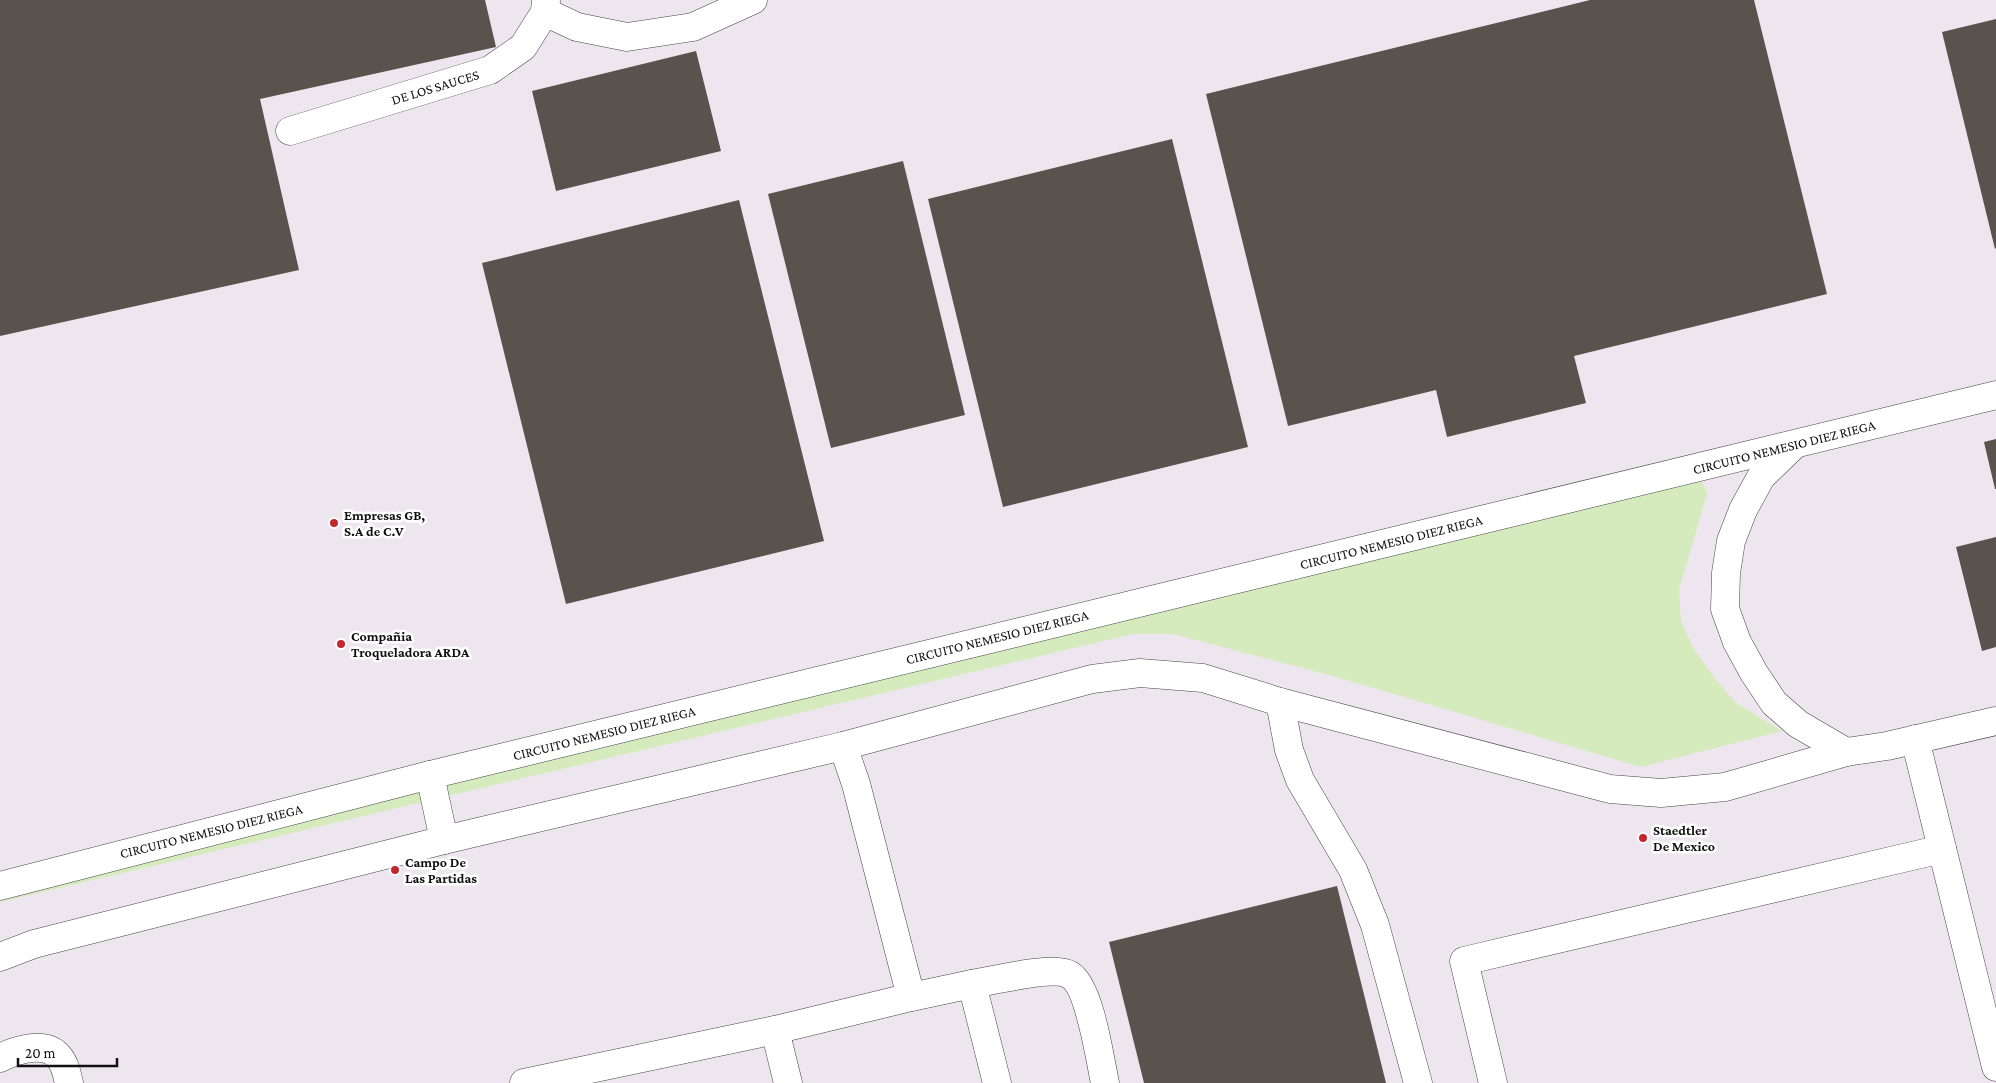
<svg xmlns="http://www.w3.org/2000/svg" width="1996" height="1083" font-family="'Crimson Pro',serif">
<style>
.industrial{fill:#eee6ef}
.green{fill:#d5ebbd}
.building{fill:#5a524d}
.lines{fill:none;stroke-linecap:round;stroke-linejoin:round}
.minor-casing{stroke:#444;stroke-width:29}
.minor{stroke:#fff;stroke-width:28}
.poi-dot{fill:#c4262e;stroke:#fff;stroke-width:2}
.labels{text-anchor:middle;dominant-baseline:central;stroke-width:5;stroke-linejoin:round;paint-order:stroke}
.street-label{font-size:14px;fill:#111;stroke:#fff}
.poi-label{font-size:14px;font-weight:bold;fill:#111;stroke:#fff;text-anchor:start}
</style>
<rect width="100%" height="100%" fill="#fffdf5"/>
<rect class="industrial" x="0" y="0" width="1996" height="1083"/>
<polygon class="green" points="1701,479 1707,494 1679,590 1681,621 1694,649 1716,680 1735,702 1782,731 1641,767 1333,676 1173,634 1133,634 0,902 0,880"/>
<g class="building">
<polygon points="0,0 485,0 496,47 260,99 299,270 0,336"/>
<polygon points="1590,0 1754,0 1827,294 1574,356 1586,403 1447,437 1436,390 1288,426 1206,94"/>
<polygon points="1996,19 1996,248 1995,249 1942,32"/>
<polygon points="696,51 721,151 556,191 532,91"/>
<polygon points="1172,139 1248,447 1003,507 928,199"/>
<polygon points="903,161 965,415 831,448 768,194"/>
<polygon points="739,200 824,541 566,604 482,263"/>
<polygon points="1996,439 1996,489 1995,489 1984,442"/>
<polygon points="1996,537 1996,647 1982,651 1956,547"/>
<polygon points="1337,886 1386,1083 1144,1083 1109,942"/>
</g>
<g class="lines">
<g class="minor-casing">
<g id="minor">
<polyline points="545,12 577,27 627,37 693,27 753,0"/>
<polyline points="290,131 490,70 523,47 545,12 546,0"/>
<polyline points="1794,445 1761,477 1743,510 1731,541 1726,573 1725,609 1737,642 1754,673 1774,703 1798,724 1846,752"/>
<polyline points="1280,702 1289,750 1300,780 1353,870 1375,925 1418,1083"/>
<polyline points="1915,739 1996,1067"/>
<polyline points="843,746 856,784 911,997 972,984 997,1083"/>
<polyline points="430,775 444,840"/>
<polyline points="0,886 430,775 1996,395"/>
<polyline points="0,957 34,944 444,840 843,746 1092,679 1140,673 1203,678 1280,702 1610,789 1661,793 1725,787 1846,752 1887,746 1996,721"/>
<path d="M972 984C993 981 1053 965 1070 975 1090 987 1100 1060 1105 1083"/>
<polyline points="775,1030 788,1083"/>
<path d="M0 1058C16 1050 46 1040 59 1057 65 1064 67 1074 69 1083"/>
<polyline points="524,1083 775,1030 911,997"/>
<polyline points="1493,1083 1464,961 1942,849"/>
</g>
</g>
<use href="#minor" class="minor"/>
</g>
<g class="poi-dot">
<circle cx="334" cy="523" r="5"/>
<circle cx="341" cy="644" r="5"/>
<circle cx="1643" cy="838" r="5"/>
<circle cx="395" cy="870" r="5"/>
</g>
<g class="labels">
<g class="street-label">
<text transform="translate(435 87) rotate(-17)">DE LOS SAUCES</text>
<text transform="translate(1784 447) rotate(-14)">CIRCUITO NEMESIO DIEZ RIEGA</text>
<text transform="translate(1391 542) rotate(-14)">CIRCUITO NEMESIO DIEZ RIEGA</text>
<text transform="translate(997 637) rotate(-14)">CIRCUITO NEMESIO DIEZ RIEGA</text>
<text transform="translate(604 733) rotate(-14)">CIRCUITO NEMESIO DIEZ RIEGA</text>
<text transform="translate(211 831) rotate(-14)">CIRCUITO NEMESIO DIEZ RIEGA</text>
</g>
<g class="poi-label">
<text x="344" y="515">Empresas GB,<tspan x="344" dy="16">S.A de C.V</tspan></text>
<text x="351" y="636">Compañia<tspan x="351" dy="16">Troqueladora ARDA</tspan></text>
<text x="1653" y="830">Staedtler<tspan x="1653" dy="16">De Mexico</tspan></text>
<text x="405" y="862">Campo De<tspan x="405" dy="16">Las Partidas</tspan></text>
</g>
</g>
<path d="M18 1058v8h99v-8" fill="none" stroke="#111111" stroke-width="2.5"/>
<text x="25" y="1058" font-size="15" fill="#111111" stroke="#ffffff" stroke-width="4" paint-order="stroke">20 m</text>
</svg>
